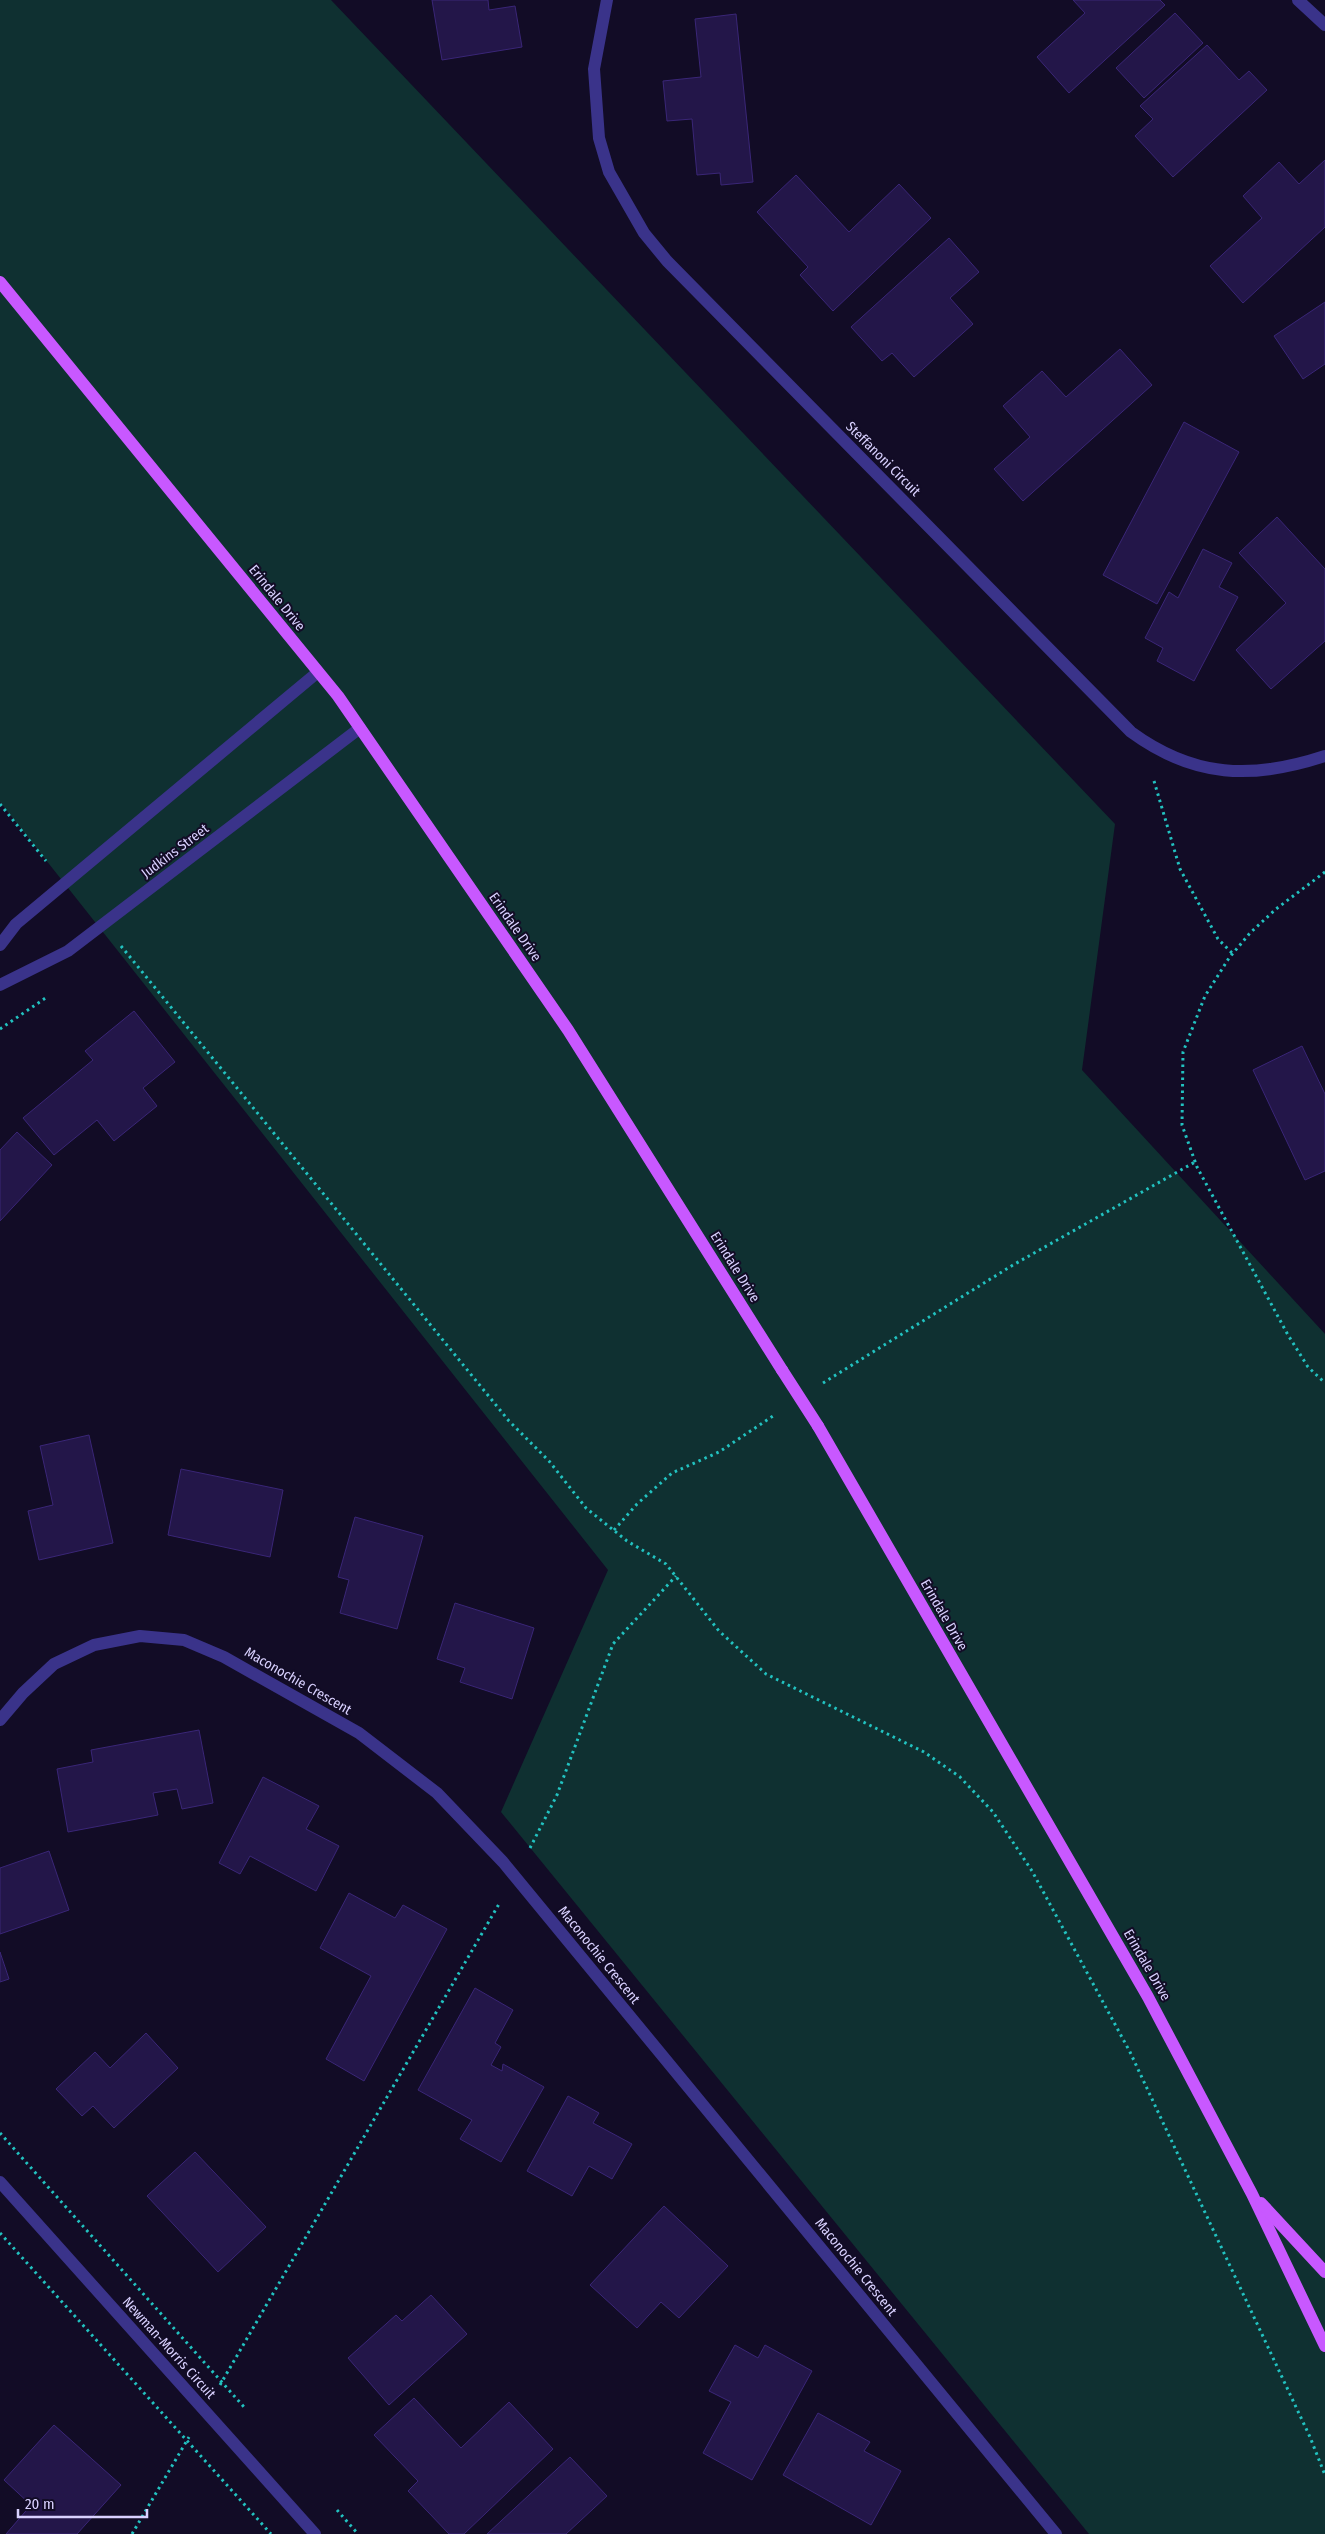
<svg xmlns="http://www.w3.org/2000/svg" width="1325" height="2534" font-family="'Fira Sans Condensed',sans-serif">
<style>
.green{fill:#0f3031}
.building{fill:#231649;stroke:#3a2677}
.lines{fill:none;stroke-linecap:round;stroke-linejoin:round}
.path{stroke:#22c2c0;stroke-width:3;stroke-dasharray:2.5 4;stroke-linecap:butt}
.minor{stroke:#3a338a;stroke-width:12}
.tertiary{stroke:#3a338a;stroke-width:12}
.primary{stroke:#c858ff;stroke-width:12}
.primary-bridge{stroke:#c858ff;stroke-width:12}
.labels{text-anchor:middle;dominant-baseline:central;stroke-width:4;stroke-linejoin:round;paint-order:stroke}
.street-label{font-size:14px;fill:#d9d1ff;stroke:#120c26}
</style>
<rect width="100%" height="100%" fill="#120c26"/>
<polygon class="green" points="0,0 331,0 1115,824 1082,1070 1325,1334 1325,2534 1089,2534 501,1812 608,1570 0,802"/>
<g class="building">
<polygon points="432,0 488,0 489,10 515,6 522,47 442,60"/>
<polygon points="1073,0 1160,0 1165,5 1069,93 1037,57 1085,13"/>
<polygon points="1175,13 1203,43 1144,98 1116,68"/>
<polygon points="736,14 753,182 721,185 720,173 697,175 692,119 667,121 663,81 701,77 695,19"/>
<polygon points="1207,45 1239,80 1249,71 1267,90 1173,177 1135,136 1153,119 1140,106"/>
<polygon points="1325,160 1325,227 1243,303 1210,266 1262,218 1243,196 1279,162 1299,184"/>
<polygon points="796,175 849,232 899,184 931,218 833,311 800,275 808,267 757,212"/>
<polygon points="949,238 979,272 950,298 973,324 914,377 892,353 882,361 851,327"/>
<polygon points="1325,302 1325,364 1303,379 1274,336"/>
<polygon points="1120,349 1152,385 1023,501 994,469 1030,437 1003,406 1042,371 1066,397"/>
<polygon points="1184,422 1239,452 1157,604 1103,575"/>
<polygon points="1277,517 1325,569 1325,641 1271,689 1236,650 1286,603 1239,553"/>
<polygon points="1203,549 1232,563 1219,587 1238,597 1194,681 1157,661 1163,648 1145,638 1169,592 1178,598"/>
<polygon points="134,1011 175,1062 143,1088 157,1106 114,1141 97,1120 54,1155 23,1118 93,1060 85,1051"/>
<polygon points="1302,1046 1325,1094 1325,1171 1305,1180 1253,1070"/>
<polygon points="17,1132 52,1165 0,1221 0,1150"/>
<polygon points="89,1435 113,1543 39,1560 28,1511 53,1505 40,1446"/>
<polygon points="181,1469 283,1490 270,1557 168,1535"/>
<polygon points="355,1517 423,1536 397,1629 340,1613 349,1580 338,1577"/>
<polygon points="455,1603 534,1628 512,1699 460,1682 465,1668 437,1659"/>
<polygon points="199,1730 213,1803 182,1809 177,1789 153,1793 158,1815 68,1832 57,1769 93,1762 91,1750"/>
<polygon points="263,1777 319,1806 306,1829 339,1846 316,1891 250,1856 240,1874 219,1863"/>
<polygon points="49,1851 69,1910 0,1934 0,1868"/>
<polygon points="349,1893 395,1918 403,1905 447,1929 364,2081 326,2059 371,1976 320,1948"/>
<polygon points="0,1952 9,1979 0,1982"/>
<polygon points="475,1988 513,2010 495,2043 501,2047 491,2065 502,2071 503,2064 544,2087 501,2162 460,2139 472,2120 418,2090"/>
<polygon points="146,2033 178,2068 114,2128 93,2106 82,2116 56,2089 95,2052 110,2068"/>
<polygon points="568,2096 599,2113 593,2123 632,2144 612,2179 589,2166 572,2196 527,2171"/>
<polygon points="195,2152 266,2227 218,2272 147,2196"/>
<polygon points="664,2206 728,2266 679,2318 661,2302 637,2328 590,2285"/>
<polygon points="431,2295 467,2334 389,2405 348,2358 396,2315 402,2321"/>
<polygon points="735,2345 758,2358 765,2345 812,2371 752,2480 703,2453 731,2402 709,2391"/>
<polygon points="414,2398 461,2448 509,2402 553,2449 464,2534 449,2534 408,2491 418,2481 374,2435"/>
<polygon points="818,2413 870,2442 864,2451 901,2471 871,2525 783,2475"/>
<polygon points="54,2425 121,2485 77,2534 6,2534 31,2505 4,2480"/>
<polygon points="570,2457 607,2496 566,2534 487,2534"/>
</g>
<g class="lines">
<g class="path">
<polyline points="1154,781 1180,869 1218,939 1232,953"/>
<polyline points="0,804 46,861"/>
<polyline points="1325,872 1276,909 1250,933 1229,958 1205,996 1183,1052 1182,1125 1197,1167 1288,1335 1308,1367 1325,1383"/>
<polyline points="121,946 509,1421 549,1461 586,1508 627,1541 666,1564 719,1631 766,1674 924,1752 960,1777 993,1812 1032,1871 1130,2052 1310,2437 1325,2475"/>
<polyline points="0,1029 47,997"/>
<polyline points="823,1383 1013,1265 1195,1162"/>
<polyline points="614,1530 637,1504 672,1473 719,1452 776,1414"/>
<polyline points="530,1848 557,1795 613,1644 676,1576"/>
<polyline points="0,2133 244,2407"/>
<polyline points="0,2233 271,2534"/>
<polyline points="220,2385 499,1904"/>
<polyline points="337,2510 358,2534"/>
<polyline points="132,2534 189,2437"/>
</g>
<g class="minor">
<path d="M607 0 594 69 599 138 609 172 644 233 667 261 1131 732C1194 778 1252 780 1325 756"/>
<polyline points="1298,0 1325,25"/>
<polyline points="0,1720 23,1693 54,1664 94,1645 140,1636 184,1640 224,1657 359,1733 437,1793 503,1862 1056,2534"/>
</g>
<g class="tertiary">
<polyline points="0,945 16,924 318,672"/>
<polyline points="0,985 68,951 360,728"/>
<polyline points="0,2182 315,2534"/>
</g>
<g class="primary">
<polyline points="0,282 338,696 568,1030 782,1370"/>
<polyline points="818,1426 1148,1997 1252,2194 1325,2346"/>
<polyline points="1261,2203 1325,2272"/>
</g>
<polyline class="primary-bridge" points="782,1370 818,1426"/>
</g>
<g class="labels">
<g class="street-label">
<text transform="translate(883 459) rotate(45)">Steffanoni Circuit</text>
<text transform="translate(277 598) rotate(51)">Erindale Drive</text>
<text transform="translate(175 851) rotate(-37)">Judkins Street</text>
<text transform="translate(515 927) rotate(55)">Erindale Drive</text>
<text transform="translate(735 1267) rotate(58)">Erindale Drive</text>
<text transform="translate(944 1615) rotate(60)">Erindale Drive</text>
<text transform="translate(298 1681) rotate(30)">Maconochie Crescent</text>
<text transform="translate(599 1955) rotate(51)">Maconochie Crescent</text>
<text transform="translate(1147 1965) rotate(60)">Erindale Drive</text>
<text transform="translate(856 2267) rotate(51)">Maconochie Crescent</text>
<text transform="translate(169 2348) rotate(48)">Newman-Morris Circuit</text>
</g>
</g>
<path d="M18 2509v8h129v-8" fill="none" stroke="#d9d1ff" stroke-width="2.5"/>
<text x="25" y="2509" font-size="15" fill="#d9d1ff" stroke="#120c26" stroke-width="4" paint-order="stroke">20 m</text>
</svg>
